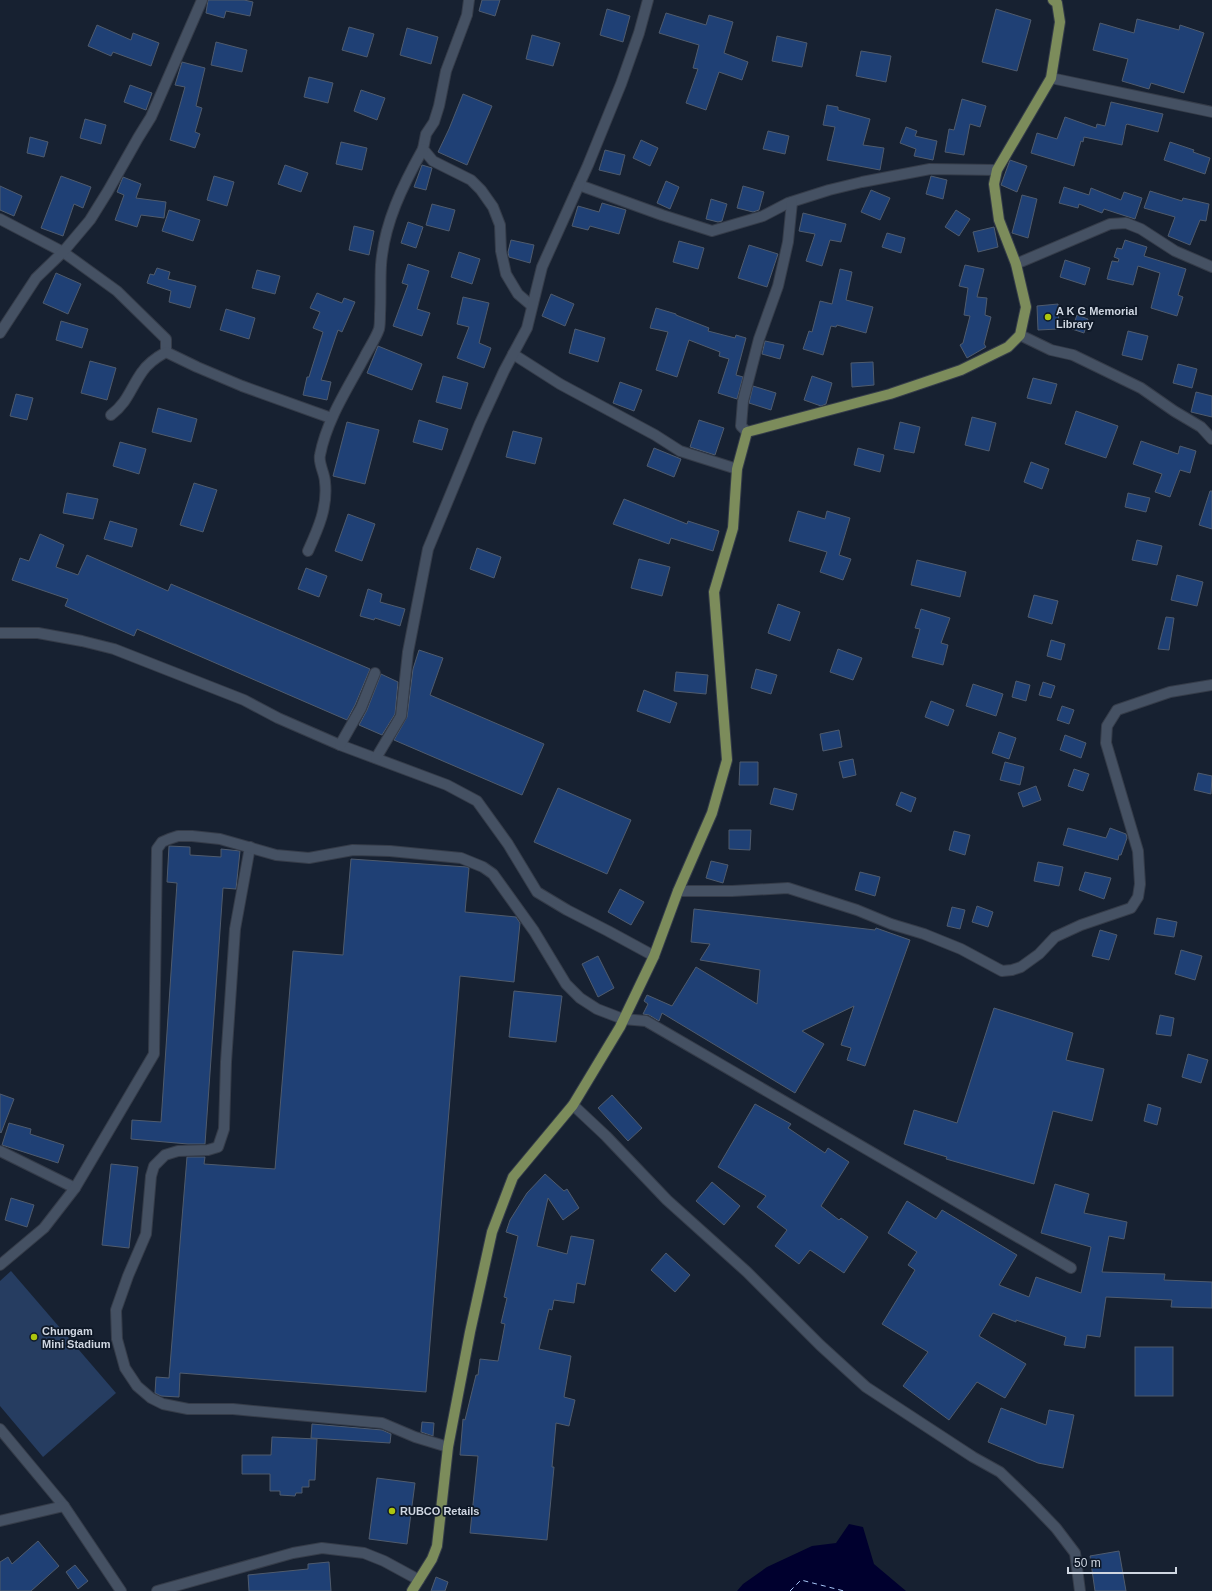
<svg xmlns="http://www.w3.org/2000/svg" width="1212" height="1591" font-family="Helvetica,sans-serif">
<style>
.green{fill:#263d61}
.water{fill:#00002e}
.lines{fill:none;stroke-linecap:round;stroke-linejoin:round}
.ferry{stroke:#a7c6f7;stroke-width:1;stroke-dasharray:5 4;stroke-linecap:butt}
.building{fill:#1f4075;stroke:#4f5b6d}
.minor-casing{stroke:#353c49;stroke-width:12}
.major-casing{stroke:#353c49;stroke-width:12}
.minor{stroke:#455163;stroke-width:10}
.major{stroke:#7c8c5b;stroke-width:10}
.poi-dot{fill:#adc60e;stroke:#0e1827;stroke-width:1.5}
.labels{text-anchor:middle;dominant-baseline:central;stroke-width:3.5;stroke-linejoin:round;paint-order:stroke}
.poi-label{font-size:11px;font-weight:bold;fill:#cfd6e1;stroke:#0e1827;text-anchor:start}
</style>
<rect width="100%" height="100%" fill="#172131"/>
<polygon class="green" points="11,1271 116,1393 43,1457 0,1406 0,1281"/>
<polygon class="water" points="849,1524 863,1527 874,1564 906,1591 737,1591 743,1584 767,1567 812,1546 836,1543"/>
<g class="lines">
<polyline class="ferry" points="790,1591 801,1580 844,1591"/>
</g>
<g class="building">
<polygon points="208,0 244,0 253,2 250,16 226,11 224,18 206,13"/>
<polygon points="482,0 500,0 495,16 479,11"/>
<polygon points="607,9 630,16 623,42 600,35"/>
<polygon points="996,9 1031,20 1017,71 982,62"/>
<polygon points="666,13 706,25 709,15 733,22 724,53 748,62 742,80 719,72 706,110 686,103 698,69 693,68 699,45 659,33"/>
<polygon points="1137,19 1179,30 1180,25 1204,33 1184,93 1151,83 1149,89 1122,81 1128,59 1093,50 1100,23 1134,33"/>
<polygon points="97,25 131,40 133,33 159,43 151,66 113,52 111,56 88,46"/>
<polygon points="349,27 374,34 367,57 342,50"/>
<polygon points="407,28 438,37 431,64 400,55"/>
<polygon points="532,35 560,43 553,66 526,59"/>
<polygon points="777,36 807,43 802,67 772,61"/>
<polygon points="216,42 247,50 242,72 211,65"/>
<polygon points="861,51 891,56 886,82 856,76"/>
<polygon points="182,62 205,68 196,106 202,108 195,132 200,134 195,148 170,140 185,87 175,85"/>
<polygon points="309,77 333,83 328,103 304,97"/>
<polygon points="130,85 152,93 146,110 124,102"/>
<polygon points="361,90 385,98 377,120 354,111"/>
<polygon points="463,94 492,106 467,165 438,152 449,129"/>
<polygon points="962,99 986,106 980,127 970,124 964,155 945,152 949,129 954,130"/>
<polygon points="1111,102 1163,114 1158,132 1127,124 1126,125 1122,145 1084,137 1083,142 1081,141 1074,166 1031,153 1037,133 1057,139 1065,117 1096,128 1097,124 1105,126"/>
<polygon points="827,105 838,107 838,110 870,119 863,145 884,148 880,170 827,160 835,127 823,125"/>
<polygon points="85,119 106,125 101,144 80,138"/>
<polygon points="906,127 917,131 915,136 937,141 933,160 914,156 916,149 900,143"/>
<polygon points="768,131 789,136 785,154 763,149"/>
<polygon points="30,137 48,142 44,157 27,153"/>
<polygon points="641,140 658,148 650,166 633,158"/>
<polygon points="341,142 367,148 362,170 336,164"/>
<polygon points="1170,142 1194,150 1193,152 1210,158 1205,174 1164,160"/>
<polygon points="605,150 625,155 620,175 599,170"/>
<polygon points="1010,160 1027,166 1017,192 1001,185"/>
<polygon points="285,165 308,173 301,192 278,184"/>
<polygon points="422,165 432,168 426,190 414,187"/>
<polygon points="61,176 91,187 83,208 74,204 63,236 41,228"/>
<polygon points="214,176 234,182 227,206 207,200"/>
<polygon points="931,176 947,180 943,199 926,194"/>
<polygon points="123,177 141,184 136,198 166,202 164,218 141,215 137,227 115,220 124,195 117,192"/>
<polygon points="666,181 679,187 670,209 657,203"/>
<polygon points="0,186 22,196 14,216 0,210"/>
<polygon points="743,186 764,192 759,210 753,212 737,208"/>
<polygon points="1064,187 1089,195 1091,188 1121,200 1124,192 1142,198 1135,219 1104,209 1102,213 1079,204 1078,208 1059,203"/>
<polygon points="871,190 890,198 880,220 861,212"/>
<polygon points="1150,191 1182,201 1183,198 1209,204 1206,221 1200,220 1190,245 1168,236 1175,217 1144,208"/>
<polygon points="1022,195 1037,199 1028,238 1012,233"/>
<polygon points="711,199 727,204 722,221 718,222 706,219"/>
<polygon points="602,203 626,210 619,234 590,226 588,230 572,226 578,206 599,212"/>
<polygon points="432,204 455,210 449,231 426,225"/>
<polygon points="169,210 200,220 193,241 162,231"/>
<polygon points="956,210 970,219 959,236 945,227"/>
<polygon points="803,213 846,224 841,242 830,240 822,266 806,261 815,234 799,231"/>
<polygon points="408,222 423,227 416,248 401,243"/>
<polygon points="354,226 374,231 369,255 349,250"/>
<polygon points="994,227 998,247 978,252 973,232"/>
<polygon points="887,233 905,238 901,253 882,247"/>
<polygon points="511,240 534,245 530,263 509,257 508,252"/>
<polygon points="1125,240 1147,247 1144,256 1186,269 1178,295 1183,297 1177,316 1151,308 1160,273 1138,266 1133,285 1107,279 1112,261 1118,262 1119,259 1114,257 1117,248 1122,249"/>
<polygon points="679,241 704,248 698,269 673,262"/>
<polygon points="749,245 778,254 767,287 738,278"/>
<polygon points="459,252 480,259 472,284 451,277"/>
<polygon points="1065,260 1090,268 1085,285 1060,277"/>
<polygon points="408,264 429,271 417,309 430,313 422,336 393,326 408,285 402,283"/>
<polygon points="965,265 984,269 977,297 987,298 985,315 991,317 984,344 986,347 967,358 960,345 963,343 970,316 964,315 968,288 959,286"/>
<polygon points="157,268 170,272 168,279 196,286 190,308 169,302 171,291 147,283 150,274 154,275"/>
<polygon points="840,269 852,272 846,300 873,307 866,333 837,325 836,327 831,326 823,355 803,349 809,331 812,332 820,301 832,304"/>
<polygon points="257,270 280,276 275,294 252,288"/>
<polygon points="56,273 81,284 68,314 43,303"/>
<polygon points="317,293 342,303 344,298 355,302 342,332 338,330 321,380 331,382 327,400 303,395 307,377 309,377 323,332 313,328 320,312 310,308"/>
<polygon points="551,294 574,304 565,326 542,316"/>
<polygon points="463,297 489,303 479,343 491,348 484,368 457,358 469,327 457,324"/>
<polygon points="1058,304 1059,329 1038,330 1037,306"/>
<polygon points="656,308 676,314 676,315 709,328 708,331 735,338 736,335 746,338 736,375 743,377 737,399 718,393 729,359 719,356 720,352 689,340 677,377 656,370 668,332 650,328"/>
<polygon points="226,309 255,318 249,339 220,330"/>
<polygon points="1077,315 1088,319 1084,333 1072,329"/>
<polygon points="61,321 88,329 82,348 56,340"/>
<polygon points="575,329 605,338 598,362 569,353"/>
<polygon points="1128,331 1148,336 1142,360 1122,355"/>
<polygon points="765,341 784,345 780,359 762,354"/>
<polygon points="378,346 422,364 412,390 367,373"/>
<polygon points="90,361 116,368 107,400 81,393"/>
<polygon points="873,362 874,385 852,387 851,363"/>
<polygon points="1178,364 1197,369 1192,388 1173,383"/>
<polygon points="443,376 468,383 461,409 436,402"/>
<polygon points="812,376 832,383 826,404 821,406 804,400"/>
<polygon points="1033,378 1057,384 1051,404 1027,398"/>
<polygon points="620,382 642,390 634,411 613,403"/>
<polygon points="753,386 776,393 771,410 749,403"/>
<polygon points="1196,392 1212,396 1212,417 1191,412"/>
<polygon points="16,394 33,398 27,420 10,416"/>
<polygon points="158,408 197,419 191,442 152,432"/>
<polygon points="1076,411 1118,426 1106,458 1065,444"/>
<polygon points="972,417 996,423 989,451 965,445"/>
<polygon points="419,420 448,429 442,450 413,442"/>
<polygon points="699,420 724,428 715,455 690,447"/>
<polygon points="347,422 379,430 365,484 333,476"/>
<polygon points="900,422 920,427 914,453 894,449"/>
<polygon points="513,431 542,438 535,464 506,457"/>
<polygon points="1141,441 1178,454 1180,446 1196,451 1190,473 1180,470 1170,497 1155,492 1162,474 1133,464"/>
<polygon points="120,442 146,449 139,474 113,466"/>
<polygon points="654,448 681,459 674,477 647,466"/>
<polygon points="858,448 884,455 880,472 854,465"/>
<polygon points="1031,462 1049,469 1042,489 1024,482"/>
<polygon points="194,483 217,490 203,532 180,525"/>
<polygon points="1210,491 1212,491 1212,529 1199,525"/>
<polygon points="67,493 98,499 93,519 63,513"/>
<polygon points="1128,493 1150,498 1146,512 1125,507"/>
<polygon points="624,499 687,524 688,521 719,531 713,551 671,538 669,544 613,524"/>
<polygon points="798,511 825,519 827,511 850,518 839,555 851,559 843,580 820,572 827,552 789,541"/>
<polygon points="348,514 375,524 362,561 335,551"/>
<polygon points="110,521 137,529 132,547 104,539"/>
<polygon points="40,534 64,545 56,567 78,575 87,555 168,591 171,584 370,669 355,705 347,720 137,629 134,636 65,606 68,599 12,580 20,558 29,561"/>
<polygon points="1137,540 1162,546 1157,565 1132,560"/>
<polygon points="477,548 501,557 494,578 470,569"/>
<polygon points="639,559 670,567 662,596 631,588"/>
<polygon points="917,560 966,572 960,597 911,585"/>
<polygon points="306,568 327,576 319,597 298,589"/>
<polygon points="1177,575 1203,582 1197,606 1171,600"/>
<polygon points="368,589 382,594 380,602 405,609 400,626 375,618 374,620 360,616"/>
<polygon points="1034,595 1058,601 1052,624 1028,617"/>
<polygon points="778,604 800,612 790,641 768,633"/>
<polygon points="921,609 950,618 941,643 948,645 943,665 912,657 920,629 915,628"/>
<polygon points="1166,617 1174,618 1169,650 1158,649"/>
<polygon points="1051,640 1065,644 1061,660 1047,656"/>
<polygon points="838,649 862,658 853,680 830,672"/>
<polygon points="419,650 443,658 430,695 544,744 522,795 394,740 407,717 413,669"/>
<polygon points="756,669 777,675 771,694 751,688"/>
<polygon points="676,672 708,675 706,694 674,691"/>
<polygon points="381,674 398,682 395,714 382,735 359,725 367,710"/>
<polygon points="1016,681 1030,685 1026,701 1012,697"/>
<polygon points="1043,682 1055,686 1051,698 1039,695"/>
<polygon points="973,684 1003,694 996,716 966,706"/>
<polygon points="644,690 677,703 670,723 637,711"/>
<polygon points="931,701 954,710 948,726 925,717"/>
<polygon points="1062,706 1074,710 1069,724 1057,720"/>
<polygon points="839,730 842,747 823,751 820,734"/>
<polygon points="999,732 1016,738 1009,759 992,753"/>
<polygon points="1065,735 1086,743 1081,758 1060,750"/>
<polygon points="853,759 856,775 843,778 839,762"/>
<polygon points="740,762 758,762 758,785 739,785"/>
<polygon points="1005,762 1024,767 1020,785 1000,780"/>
<polygon points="1074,769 1089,774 1083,791 1068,786"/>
<polygon points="1198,773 1212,776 1211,794 1194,790"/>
<polygon points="1036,786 1041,800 1023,807 1018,793"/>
<polygon points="558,788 631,820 607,874 534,842"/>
<polygon points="774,788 797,794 793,810 770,804"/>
<polygon points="901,792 916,798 911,812 896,805"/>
<polygon points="1068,828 1106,838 1110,828 1126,834 1127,838 1121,855 1119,855 1118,860 1063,845"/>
<polygon points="729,830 751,830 750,850 729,849"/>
<polygon points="954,831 970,835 965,855 949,850"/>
<polygon points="169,846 190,847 190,855 221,857 221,849 240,851 236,889 223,888 205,1144 188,1144 131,1139 132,1120 161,1122 177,883 167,882"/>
<polygon points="351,859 467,867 469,868 465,912 516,917 520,923 514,982 460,976 426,1392 180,1373 179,1397 161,1396 155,1393 156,1377 169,1378 187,1157 205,1157 204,1164 275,1169 293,951 343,955"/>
<polygon points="711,861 728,865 723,883 706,878"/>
<polygon points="1038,862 1063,867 1059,886 1034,881"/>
<polygon points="860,872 880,877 875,896 855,890"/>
<polygon points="1085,872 1111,878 1104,899 1079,890"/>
<polygon points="620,889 644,902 631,925 608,912"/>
<polygon points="977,906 993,912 988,927 972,922"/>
<polygon points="952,907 965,910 960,929 947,926"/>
<polygon points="694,909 875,930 876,928 910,940 865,1066 847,1060 851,1048 841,1045 854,1006 802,1031 824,1044 795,1093 662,1013 659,1021 649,1015 643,1014 648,1004 644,1001 647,995 672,1006 696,967 757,1004 760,970 700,960 710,944 691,942"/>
<polygon points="1157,918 1177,922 1174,937 1154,934"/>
<polygon points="1100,930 1117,935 1109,960 1092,956"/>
<polygon points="1181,950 1202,956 1195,980 1175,974"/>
<polygon points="598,956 614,988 598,997 582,964"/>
<polygon points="514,991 562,996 556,1042 509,1037"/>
<polygon points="994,1008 1073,1033 1066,1060 1104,1069 1092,1121 1053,1111 1034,1184 946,1159 947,1157 904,1144 914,1110 957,1123"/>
<polygon points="1160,1015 1174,1018 1171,1036 1156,1034"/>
<polygon points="1188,1054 1208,1060 1201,1083 1182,1077"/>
<polygon points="0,1094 14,1099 1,1133 0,1132"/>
<polygon points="612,1095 642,1128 628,1141 598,1108"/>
<polygon points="755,1104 791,1124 788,1128 825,1153 828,1148 849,1162 821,1206 839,1220 841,1218 868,1237 844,1273 810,1250 799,1264 775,1246 787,1230 757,1207 766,1196 718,1167"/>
<polygon points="1148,1104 1161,1108 1157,1125 1144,1121"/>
<polygon points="9,1123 31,1129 30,1134 64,1145 58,1163 2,1145"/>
<polygon points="111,1164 138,1167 129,1248 102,1245"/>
<polygon points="545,1174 564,1191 567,1189 579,1208 563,1220 548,1198 537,1246 567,1254 571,1236 594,1240 585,1285 577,1283 574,1303 554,1300 552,1310 549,1309 539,1349 571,1356 564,1397 575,1400 569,1426 556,1423 552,1467 554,1467 547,1540 470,1533 478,1456 460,1455 463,1419 465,1420 476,1375 478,1375 480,1359 498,1361 505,1324 501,1323 507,1298 504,1297 518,1236 506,1232 510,1220 527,1193"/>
<polygon points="712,1182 740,1206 724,1225 696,1201"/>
<polygon points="1055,1184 1089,1194 1084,1213 1127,1222 1124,1239 1109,1236 1102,1272 1165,1274 1164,1280 1212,1282 1212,1308 1171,1307 1172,1300 1106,1297 1100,1337 1087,1335 1085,1348 1064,1345 1066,1337 1016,1320 1016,1322 993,1313 979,1336 1026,1364 1005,1398 977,1382 949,1420 903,1386 928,1352 882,1324 915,1270 908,1265 917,1252 888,1233 907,1201 936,1219 942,1210 1017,1255 999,1285 1029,1297 1036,1277 1081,1293 1091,1247 1041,1233"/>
<polygon points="11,1198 34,1205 27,1227 5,1220"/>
<polygon points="666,1253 690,1275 675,1292 651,1270"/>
<rect x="1135" y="1347" width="38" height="49"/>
<polygon points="1001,1408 1046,1425 1049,1410 1074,1415 1063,1468 1038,1463 988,1442"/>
<polygon points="422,1422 434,1423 433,1436 421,1432"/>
<polygon points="312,1424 382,1430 391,1434 390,1443 311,1438"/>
<polygon points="272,1437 317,1439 315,1480 309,1480 309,1487 302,1487 302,1493 296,1493 295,1496 280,1495 280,1491 270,1491 270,1474 242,1474 242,1455 271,1455"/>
<polygon points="377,1478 415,1483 407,1544 369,1539"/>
<polygon points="38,1541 59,1566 31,1591 0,1591 0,1562 8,1557 12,1564"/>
<polygon points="1119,1551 1126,1591 1095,1591 1090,1556"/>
<polygon points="329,1562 331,1591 249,1591 248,1575 308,1569 308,1564"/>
<polygon points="75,1565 88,1581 78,1589 66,1572"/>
<polygon points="436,1577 448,1582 445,1591 431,1591"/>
</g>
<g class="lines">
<g class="minor-casing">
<g id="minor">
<polyline points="469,0 467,15 446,71 439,106 434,122 426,134 423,149 433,161 471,180 481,190 493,207 500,225 501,251 506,274 518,294 532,306"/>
<polyline points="1051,78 1212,112"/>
<polyline points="579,185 662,215 712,231 763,216 788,203 829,190 862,182 930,169 997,170"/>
<polyline points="0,219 63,252 117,291 166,339 166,352"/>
<polyline points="1016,264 1110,224 1126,223 1141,229 1175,251 1212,267"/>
<polyline points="0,333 36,278 63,252 90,220 108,191 138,138 151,117 202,0"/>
<polyline points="1020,335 1051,350 1073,355 1141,388 1174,411 1201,427 1212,439"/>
<polyline points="513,354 560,384 655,435 680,451 737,469"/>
<path d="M111 415C128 402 130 389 142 372 148 363 157 357 166 352L197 367 242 386 331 418"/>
<polyline points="747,432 741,426 743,401 759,339 778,286 788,242 792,202"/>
<path d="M308 551C318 529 328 507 325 482 325 474 318 463 320 455 327 419 348 388 365 356 369 348 376 338 379 329 380 325 380 319 380 314 381 298 380 282 381 265 384 223 403 185 423 149"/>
<polyline points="0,633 38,633 82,641 114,649 244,700 278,718 340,745 447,785 477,801 508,844 537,892 567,910 608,931 654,956"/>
<polyline points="340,745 361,708 375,673"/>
<polyline points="376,758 401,716 408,652 428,549 480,423 504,371 527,328 542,267 588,165 621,84 639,33 648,0"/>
<polyline points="250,847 235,929 226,1062 224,1129 218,1147 208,1150 178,1151 165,1155 154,1166 151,1176 146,1234 128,1276 116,1310 117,1339 125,1368 137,1386 151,1398 163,1404 188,1409 233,1409 382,1423 415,1437 448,1447"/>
<polyline points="678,891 732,891 788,888 857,910 891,924 924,934 961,949 1002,971 1012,970 1021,967 1039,954 1055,937 1081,925 1131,908 1138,897 1140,884 1138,851 1106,743 1107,726 1117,710 1170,692 1212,685"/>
<polyline points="573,1105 606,1136 667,1200 747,1272 820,1345 866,1387 973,1457 1000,1472 1030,1501 1056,1528 1075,1553 1080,1591"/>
<polyline points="0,1151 75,1188"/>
<polyline points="0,1265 44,1228 75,1188 154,1054 157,849 162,842 169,839 178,836 192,836 220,839 276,855 309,858 353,850 390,851 461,858 483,867 493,874 534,931 566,984 580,998 597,1009 623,1019 646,1021 1071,1268"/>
<polyline points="0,1429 64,1506"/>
<polyline points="0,1521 64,1506 121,1591"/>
<polyline points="157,1591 293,1553 322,1548 364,1553 384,1561 419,1580"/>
</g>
</g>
<g class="major-casing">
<polyline id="major" points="412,1591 432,1559 437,1546 448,1447 470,1332 492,1232 513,1177 573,1105 620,1027 654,956 678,891 712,813 727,760 714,592 733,528 737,469 747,432 890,394 961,370 1008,347 1020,335 1026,307 1016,264 999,220 994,184 997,170 1051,78 1060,22 1057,3 1053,0"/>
</g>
<use href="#minor" class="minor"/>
<use href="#major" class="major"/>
</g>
<g class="poi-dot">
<circle cx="1048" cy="317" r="4"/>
<circle cx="34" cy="1337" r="4"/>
<circle cx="392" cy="1511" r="4"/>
</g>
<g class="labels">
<g class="poi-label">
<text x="1056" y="311">A K G Memorial<tspan x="1056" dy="13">Library</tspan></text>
<text x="42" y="1331">Chungam<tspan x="42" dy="13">Mini Stadium</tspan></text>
<text x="400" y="1511">RUBCO Retails</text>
</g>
</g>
<path d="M1068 1567v6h108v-6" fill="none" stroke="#cfd6e1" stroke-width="2"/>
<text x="1074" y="1567" font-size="12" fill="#cfd6e1" stroke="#0e1827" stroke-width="3" paint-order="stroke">50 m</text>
</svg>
